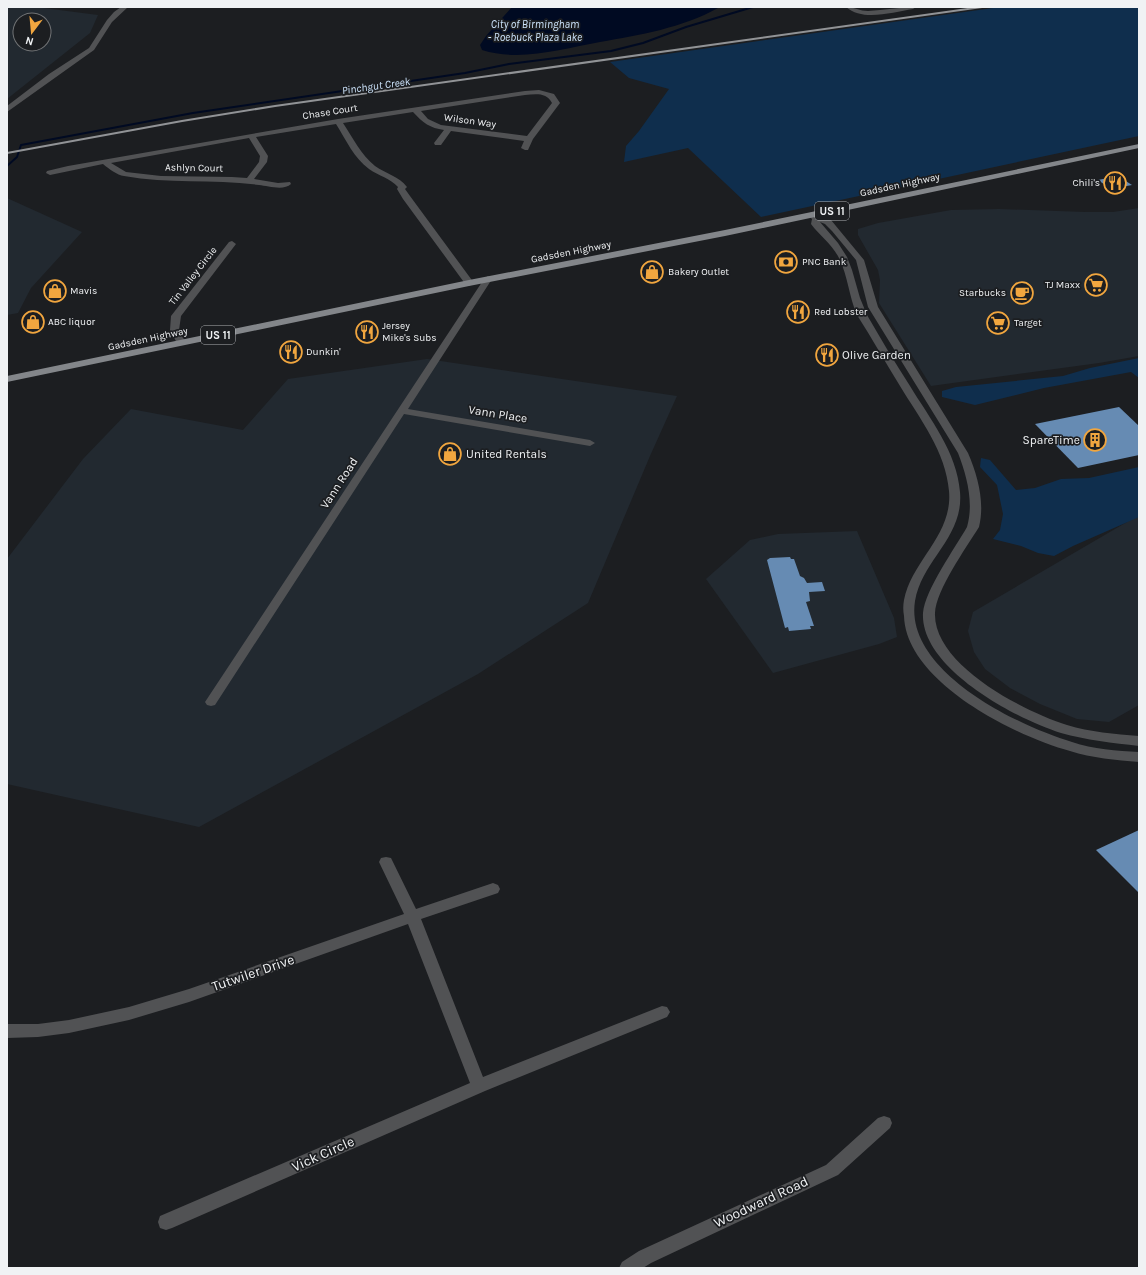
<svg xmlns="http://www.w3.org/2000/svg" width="1146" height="1275" font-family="Karla,sans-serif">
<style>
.built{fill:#222930;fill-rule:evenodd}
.green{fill:#0f2e4d}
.water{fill:#000a22}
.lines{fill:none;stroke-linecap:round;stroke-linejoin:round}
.stream{stroke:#000a22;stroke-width:2}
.building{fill:#668bb3}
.minor{fill:#515254;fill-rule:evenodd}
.tertiary{fill:#515254;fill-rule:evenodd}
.primary{fill:#83868a;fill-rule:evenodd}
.rail{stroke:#919396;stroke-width:2}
.labels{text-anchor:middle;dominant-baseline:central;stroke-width:3.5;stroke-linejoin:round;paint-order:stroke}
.far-street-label{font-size:10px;fill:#f0f2f4;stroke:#1c1e21}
.far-poi-label{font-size:10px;fill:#f0f2f4;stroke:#1c1e21;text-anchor:start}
.far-water-label{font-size:11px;font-style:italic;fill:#cde4fc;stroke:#1c1e21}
.shield{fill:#1c1e21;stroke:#b0b2b5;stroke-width:1}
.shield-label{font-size:11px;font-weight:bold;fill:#f0f2f4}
.poi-label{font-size:12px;fill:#f0f2f4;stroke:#1c1e21;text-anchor:start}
.street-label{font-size:12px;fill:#f0f2f4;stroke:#1c1e21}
.near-street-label{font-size:14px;fill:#f0f2f4;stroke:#1c1e21}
</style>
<rect width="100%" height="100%" fill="#1c1e21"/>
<g class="built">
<path d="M7 7H36L98 15 90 33 7 99ZM20 20H44V44H20Z"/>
<polygon points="7,198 82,232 31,288 18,313 7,315"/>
<polygon points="1139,208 1139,356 1099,363 931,386 879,303 880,280 878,270 858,235 858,229 878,223 951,210 999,209 1085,212 1113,212"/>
<polygon points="427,359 677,396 650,456 588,603 478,674 199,827 7,784 7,559 83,459 131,409 243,430 288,379"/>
<polygon points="1139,515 1139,705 1109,722 1077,719 1040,704 1010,688 985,669 974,652 968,631 973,612"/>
<polygon points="857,531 894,618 897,637 879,644 773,673 706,579 750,540 778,534"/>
</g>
<g class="green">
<polygon points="1000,7 1139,7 1139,136 761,217 688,148 624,162 626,146 639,131 669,89 629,78 610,62"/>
<polygon points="1139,358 1139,378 1131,372 1044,388 975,405 942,397 942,391 956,387 1063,376 1090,368"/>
<polygon points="981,458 990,460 1016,490 1035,488 1061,479 1089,478 1139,467 1139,517 1073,546 1054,556 1038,553 1021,546 993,539 1000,530 1003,514 997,485 980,467"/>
</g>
<path class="water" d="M512 7H716L718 8C682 28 640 35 600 42 562 49 520 62 482 50L480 45 486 36Z"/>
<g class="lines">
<polyline class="stream" points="7,166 17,157 21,145 193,113 465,73 509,64 611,51 643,43 686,27 753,7"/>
</g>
<g class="building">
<polygon points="1118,176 1132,185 1111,189 1098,180"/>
<polygon points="1119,407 1139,426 1139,455 1078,468 1035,424"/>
<polygon points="790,557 791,559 794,559 800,576 804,578 807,583 822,582 825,591 809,592 810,601 806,602 814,626 810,626 811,629 789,631 788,627 785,628 767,560 770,558"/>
<polygon points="1139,830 1139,893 1096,850"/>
</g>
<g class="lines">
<g class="minor">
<polygon points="121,7 128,7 112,22 94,50 7,112 7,106 49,74 89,48 107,20 114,12"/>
<path d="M846 7C854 7 860 11 868 11 884 10 900 7 916 7L913 9C893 12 863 22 846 7Z"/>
<path d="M539 90 554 94 560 103 533 139 528 150H525L521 148 524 141 451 131 441 145H435L434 143 444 130C430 128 423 123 413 112L343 123C353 138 361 155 375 166 386 174 399 176 407 187L405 189 410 196 474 283 469 286 466 285 403 199 397 189 398 187C390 178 379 176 369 169 354 158 346 140 336 124L256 137 268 156 267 162 254 179 278 183 290 182 291 184C284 191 268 186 259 185 214 179 169 184 124 176 117 175 109 169 103 164L50 175 46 173 47 171 68 166 338 119 525 91ZM525 95C535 94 547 92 552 103L527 136 441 125 428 119 421 111ZM249 138 260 156 259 162 247 178 232 177 161 176 126 172 111 163Z"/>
<polygon points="232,241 236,244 181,316 179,330 186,343 184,345 178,345 170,330 171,316 229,242"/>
<polygon points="488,276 492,279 408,409 590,440 595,443 590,446 404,414 215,705 211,706 207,705 205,702 207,699 484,279"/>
<polygon points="386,857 391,858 416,909 493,883 498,885 500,889 498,893 421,919 483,1077 662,1006 667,1007 670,1012 667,1017 485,1091 172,1228 166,1230 160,1228 158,1222 160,1216 470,1083 408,924 189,1002 129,1020 69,1033 38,1037 7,1038 7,1024 38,1024 69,1020 129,1007 189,989 404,914 379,862 381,858"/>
<polygon points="884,1116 890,1118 892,1123 890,1128 838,1175 651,1263 643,1268 619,1268 622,1262 639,1251 826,1165 878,1118"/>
</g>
<path class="tertiary" d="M812 212 831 220 864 260 878 307 968 453C978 476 985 503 979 527 966 548 936 590 935 613 933 665 1025 712 1067 725 1090 732 1115 734 1139 736V746C1113 743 1086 740 1061 733 1016 719 920 668 923 613 925 590 955 548 967 527 974 503 967 476 958 453L868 307 856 260 832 231 825 224 820 222 838 243 847 257 852 270 860 298 867 315C881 339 895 363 910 386 930 419 957 452 960 492 964 537 922 560 915 601 904 671 1018 726 1072 742 1093 749 1117 751 1139 752V762C1116 760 1092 758 1070 751 1015 736 906 682 904 616 903 611 903 605 904 600 912 560 953 535 949 491 946 452 920 419 900 386 885 362 872 338 857 315 849 297 848 276 839 258 832 244 820 236 811 224L812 219 808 215Z"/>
<polygon class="primary" points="1139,144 1139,148 725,236 469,286 7,382 7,376 469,280 725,230"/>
<polyline class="rail" points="7,153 182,121 275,106 982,7"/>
</g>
<defs>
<g id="restaurant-ring" transform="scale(1.15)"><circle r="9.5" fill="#1c1e21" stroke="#f1a63f" stroke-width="1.5"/><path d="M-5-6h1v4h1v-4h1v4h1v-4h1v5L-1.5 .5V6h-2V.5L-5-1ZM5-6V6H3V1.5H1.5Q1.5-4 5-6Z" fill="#f1a63f"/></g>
<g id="bank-ring" transform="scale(1.15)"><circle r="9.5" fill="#1c1e21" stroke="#f1a63f" stroke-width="1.5"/><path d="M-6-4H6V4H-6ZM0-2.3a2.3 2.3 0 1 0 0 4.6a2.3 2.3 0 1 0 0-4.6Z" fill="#f1a63f"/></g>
<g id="shop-ring" transform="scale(1.15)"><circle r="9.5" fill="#1c1e21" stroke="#f1a63f" stroke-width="1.5"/><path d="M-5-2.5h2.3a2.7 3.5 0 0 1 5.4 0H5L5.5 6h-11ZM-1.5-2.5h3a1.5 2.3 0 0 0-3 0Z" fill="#f1a63f"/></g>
<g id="supermarket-ring" transform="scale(1.15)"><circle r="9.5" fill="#1c1e21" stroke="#f1a63f" stroke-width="1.5"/><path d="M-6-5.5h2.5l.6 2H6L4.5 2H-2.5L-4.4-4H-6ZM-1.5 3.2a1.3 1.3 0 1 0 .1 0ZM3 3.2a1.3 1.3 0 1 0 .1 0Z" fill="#f1a63f"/></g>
<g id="cafe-ring" transform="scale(1.15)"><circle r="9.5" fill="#1c1e21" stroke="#f1a63f" stroke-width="1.5"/><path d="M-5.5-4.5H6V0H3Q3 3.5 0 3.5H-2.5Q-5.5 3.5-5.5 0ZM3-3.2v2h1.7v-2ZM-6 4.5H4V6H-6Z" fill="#f1a63f"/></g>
<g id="building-ring" transform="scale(1.15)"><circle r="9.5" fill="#1c1e21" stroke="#f1a63f" stroke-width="1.5"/><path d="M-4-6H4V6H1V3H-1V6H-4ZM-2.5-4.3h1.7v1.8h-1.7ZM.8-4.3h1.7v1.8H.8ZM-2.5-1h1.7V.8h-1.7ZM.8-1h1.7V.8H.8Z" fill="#f1a63f"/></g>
</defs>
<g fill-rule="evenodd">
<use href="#restaurant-ring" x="1115" y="183"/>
<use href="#bank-ring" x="786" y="262"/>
<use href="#shop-ring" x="652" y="272"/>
<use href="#supermarket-ring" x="1096" y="285"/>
<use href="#shop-ring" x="55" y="291"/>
<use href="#cafe-ring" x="1022" y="293"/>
<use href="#restaurant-ring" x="798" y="312"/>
<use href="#shop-ring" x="33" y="322"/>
<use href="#supermarket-ring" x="998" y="323"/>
<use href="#restaurant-ring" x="367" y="332"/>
<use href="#restaurant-ring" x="291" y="352"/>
<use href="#restaurant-ring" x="827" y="355"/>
<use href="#building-ring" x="1095" y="440"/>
<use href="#shop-ring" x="450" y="454"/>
</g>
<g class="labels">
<g class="far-street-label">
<text transform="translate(330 112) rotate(-9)">Chase Court</text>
<text transform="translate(470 121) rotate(8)">Wilson Way</text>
<text transform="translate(194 168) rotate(1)">Ashlyn Court</text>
<text transform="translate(900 185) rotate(-12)">Gadsden Highway</text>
<text transform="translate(571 252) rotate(-11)">Gadsden Highway</text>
<text transform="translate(193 276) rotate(-52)">Tin Valley Circle</text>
<text transform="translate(148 339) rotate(-12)">Gadsden Highway</text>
</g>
<g class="far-poi-label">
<text x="1100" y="183" text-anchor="end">Chili's</text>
<text x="802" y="262">PNC Bank</text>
<text x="668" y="272">Bakery Outlet</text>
<text x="1080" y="285" text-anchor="end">TJ Maxx</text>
<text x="70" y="291">Mavis</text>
<text x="1006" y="293" text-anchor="end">Starbucks</text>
<text x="814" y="312">Red Lobster</text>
<text x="48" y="322">ABC liquor</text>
<text x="1014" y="323">Target</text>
<text x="382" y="326">Jersey<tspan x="382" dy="12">Mike's Subs</tspan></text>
<text x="306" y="352">Dunkin'</text>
</g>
<g class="far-water-label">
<text x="535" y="24">City of Birmingham<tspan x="535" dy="13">- Roebuck Plaza Lake</tspan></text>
<text transform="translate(376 86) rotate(-8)">Pinchgut Creek</text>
</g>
<g class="shield">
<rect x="815" y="202" width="34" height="18" rx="3"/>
<rect x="201" y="326" width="34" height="18" rx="3"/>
</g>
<g class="shield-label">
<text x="832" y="211">US 11</text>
<text x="218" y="335">US 11</text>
</g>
<g class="poi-label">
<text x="842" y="355">Olive Garden</text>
<text x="1080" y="440" text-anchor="end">SpareTime</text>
<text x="466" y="454">United Rentals</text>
</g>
<g class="street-label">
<text transform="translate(498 414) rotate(9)">Vann Place</text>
<text transform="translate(339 483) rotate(-57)">Vann Road</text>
</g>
<g class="near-street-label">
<text transform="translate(253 973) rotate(-19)">Tutwiler Drive</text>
<text transform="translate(323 1154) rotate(-24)">Vick Circle</text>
<text transform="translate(761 1202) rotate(-25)">Woodward Road</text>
</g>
</g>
<rect width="1146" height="1275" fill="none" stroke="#f0f2f4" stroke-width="16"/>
<g transform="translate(32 32) rotate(196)"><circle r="19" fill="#1c1e21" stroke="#717375"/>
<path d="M0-3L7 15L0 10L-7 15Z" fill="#f1a63f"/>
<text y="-6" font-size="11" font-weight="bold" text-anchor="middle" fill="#f0f2f4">N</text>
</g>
</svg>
